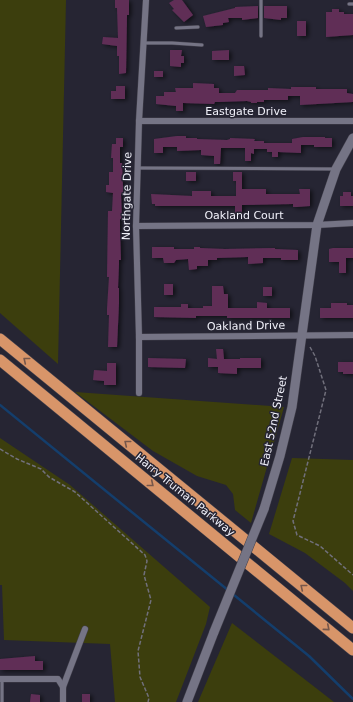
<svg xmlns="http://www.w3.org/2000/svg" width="353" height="702" font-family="'DejaVu Sans',sans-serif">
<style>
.green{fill:#3c3e0d}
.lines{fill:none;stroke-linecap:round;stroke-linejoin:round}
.stream{stroke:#143e6c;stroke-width:2.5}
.building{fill:#602e57;filter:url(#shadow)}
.service-casing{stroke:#42404c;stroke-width:4}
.minor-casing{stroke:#42404c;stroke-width:7}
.secondary-casing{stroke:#42404c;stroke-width:10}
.motorway-casing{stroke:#42404c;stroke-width:12}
.path{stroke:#71707c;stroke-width:1.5;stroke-dasharray:4 2;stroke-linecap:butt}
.service{stroke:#757485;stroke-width:3}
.minor{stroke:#757485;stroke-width:6}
.secondary{stroke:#757485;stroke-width:9}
.motorway{stroke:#d89569;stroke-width:11}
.secondary-bridge-casing{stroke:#42404c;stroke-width:10;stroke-linecap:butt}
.secondary-bridge{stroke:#757485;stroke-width:9}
.oneway{stroke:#76574b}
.labels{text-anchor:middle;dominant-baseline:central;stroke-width:3;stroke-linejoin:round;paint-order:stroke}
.street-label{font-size:11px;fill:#f1f1fa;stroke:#262533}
</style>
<defs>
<filter id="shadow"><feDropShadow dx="2.5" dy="1.5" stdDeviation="2" flood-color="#0009"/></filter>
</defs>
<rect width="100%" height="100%" fill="#262533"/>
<g class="green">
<polygon points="0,0 66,0 58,364 0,313"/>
<polygon points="75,392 284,407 251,523 235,510 233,494 226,485 197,476 153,451"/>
<polygon points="0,438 70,485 210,607 206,624 176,702 115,702 110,644 4,640 2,585 0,585"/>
<polygon points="292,458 353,460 353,591 345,583 305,553 269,534"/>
<polygon points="232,623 334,702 198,702"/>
</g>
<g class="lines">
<polyline class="stream" points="0,405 309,656 353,699"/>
</g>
<g class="building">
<polygon points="115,0 129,0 129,15 127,15 126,73 119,74 119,56 117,56 117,46 102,44 103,37 118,38 117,8 115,8"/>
<polygon points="174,0 182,0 193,15 184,22 172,10 174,9 169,3"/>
<polygon points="258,6 258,18 242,20 242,18 228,18 229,22 223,23 223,25 206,27 203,16 235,8 235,7"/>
<polygon points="264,6 287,6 287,18 281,18 281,20 264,18"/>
<polygon points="332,9 339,9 339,12 344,12 344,14 353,14 353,35 326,37 326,12 332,12"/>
<rect x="297" y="21" width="9" height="15"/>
<polygon points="170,50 182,50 181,56 184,56 184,63 181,63 181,67 170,66"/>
<polygon points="229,50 229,60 212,60 212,51"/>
<polygon points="234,66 244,66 245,75 234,76"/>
<rect x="154" y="71" width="9" height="6"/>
<polygon points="193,83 214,84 214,88 219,88 219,93 235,93 237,90 268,90 268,88 291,89 291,87 316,87 316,89 347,89 347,93 353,94 353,102 300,105 300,96 288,96 288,100 264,100 264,102 257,102 257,103 251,103 251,102 247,101 219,102 215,102 214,104 183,103 183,111 176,111 176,106 156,104 156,96 164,96 164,92 176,92 175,88 193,88"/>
<polygon points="116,86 125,86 125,99 111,99 111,91 116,91"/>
<polygon points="177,136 186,136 186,138 197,138 197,139 227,140 230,139 230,138 255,139 254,141 264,141 264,143 292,143 292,139 303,137 325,137 325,138 332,138 332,147 314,147 314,145 301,145 301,153 278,152 278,157 272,157 272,152 267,152 267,149 254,149 254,154 251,153 251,161 245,161 245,148 221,148 220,164 214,164 214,156 201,155 201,150 177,151 177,147 163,147 163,153 154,153 154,139"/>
<polygon points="116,138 123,138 123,147 120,147 120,163 122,163 123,187 123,194 121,194 122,219 120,219 120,231 121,260 119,260 119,264 118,288 119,288 119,303 117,347 108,347 109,315 107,315 107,309 109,277 107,277 108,211 112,211 113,193 106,192 106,185 109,185 109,172 113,172 113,158 111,158 112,144 116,144"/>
<rect x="186" y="172" width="10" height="9"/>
<polygon points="233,172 242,172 242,189 266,189 266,194 300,194 299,189 310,189 310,206 297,207 293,207 293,204 242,205 242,215 235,215 235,206 155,206 155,204 152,204 151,194 192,196 192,191 211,191 211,196 236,196 236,181 233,181"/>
<polygon points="343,192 351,192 351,196 353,196 353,206 340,206 340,196 343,196"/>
<polygon points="152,247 174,247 174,249 194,249 194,247 200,247 200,248 225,249 275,248 275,249 298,250 298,260 281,260 281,258 263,258 263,263 248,264 248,257 217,258 217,260 208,260 208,266 197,266 197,269 189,270 188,259 176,260 174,263 164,263 163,258 152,258"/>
<polygon points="333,248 353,248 353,258 346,258 346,273 339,273 339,262 329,262 329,249"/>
<rect x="164" y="284" width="9" height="11"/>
<polygon points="212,286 223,286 224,294 228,294 228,308 257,308 257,302 267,303 267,308 290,308 290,318 227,318 227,316 196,316 196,318 154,317 154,307 181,307 181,304 188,304 188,308 203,308 203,306 212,306"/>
<rect x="263" y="287" width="9" height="9"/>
<polygon points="331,303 347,303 347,305 353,305 353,318 320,318 320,308 331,308"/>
<polygon points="216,349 223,349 224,359 240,359 240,358 261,358 261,368 237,368 237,374 218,373 218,367 208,367 208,358 217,359"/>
<polygon points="148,358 186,359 185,368 148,367"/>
<polygon points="338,362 353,362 353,374 343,374 343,372 338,372"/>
<polygon points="107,363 116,363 116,385 104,385 104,381 93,380 94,370 107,371"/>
<polygon points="35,656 35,661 43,661 43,670 0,670 0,659"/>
<polygon points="31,694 40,695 40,702 30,702"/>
<rect x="82" y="694" width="8" height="8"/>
</g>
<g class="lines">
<g class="service-casing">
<g id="service">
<polyline points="349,4 353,4"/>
<polyline points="176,28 198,27"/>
<polyline points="261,36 261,0"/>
<polyline points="144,43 172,43 202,45"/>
<polyline points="138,168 334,169"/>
<polyline points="2,702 2,679"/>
</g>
</g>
<g class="minor-casing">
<g id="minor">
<polyline points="139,121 353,121"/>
<polyline points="136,226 317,225 353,223"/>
<polyline points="139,337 353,335"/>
<polyline points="139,393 139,337 136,226 139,121 146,0"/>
<polyline points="0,679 58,679 63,687"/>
<polyline points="63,702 63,687 85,629"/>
</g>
</g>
<g class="secondary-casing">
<g id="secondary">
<polyline points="264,509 280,456 292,407 317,225 336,169 353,138"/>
<polyline points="187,702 214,632"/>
</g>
</g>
<g class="motorway-casing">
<g id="motorway">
<polyline points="0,339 353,628"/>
<polyline points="0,360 353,650"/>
</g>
</g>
<g class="path">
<polyline points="310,347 315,356 326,390 293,521 297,535 320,546 353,575"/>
<polyline points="0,449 17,459 41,469 49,477 75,492 145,555 147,561 144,575 151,600 138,651 140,677 149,698 148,702"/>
</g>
<use href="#service" class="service"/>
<use href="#minor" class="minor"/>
<use href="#secondary" class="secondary"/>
<use href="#motorway" class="motorway"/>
<g class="secondary-bridge-casing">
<polyline id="secondary-bridge" points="214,632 264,509"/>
</g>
<use href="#secondary-bridge" class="secondary-bridge"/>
</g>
<defs><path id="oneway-chevron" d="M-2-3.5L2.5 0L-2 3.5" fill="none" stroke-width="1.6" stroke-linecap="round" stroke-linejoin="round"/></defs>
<g class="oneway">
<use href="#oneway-chevron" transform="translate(26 360) rotate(-141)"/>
<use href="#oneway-chevron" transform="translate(127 443) rotate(-141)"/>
<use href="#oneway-chevron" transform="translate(151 484) rotate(39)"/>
<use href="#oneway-chevron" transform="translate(303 587) rotate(-141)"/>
<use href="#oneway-chevron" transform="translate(327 628) rotate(40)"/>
</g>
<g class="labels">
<g class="street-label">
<text x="246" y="111">Eastgate Drive</text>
<text transform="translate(127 196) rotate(-89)">Northgate Drive</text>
<text x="244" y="215">Oakland Court</text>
<text transform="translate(246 326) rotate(-1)">Oakland Drive</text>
<text transform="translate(274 421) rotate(-78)">East 52nd Street</text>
<text transform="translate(185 495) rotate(39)">Harry Truman Parkway</text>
</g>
</g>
</svg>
